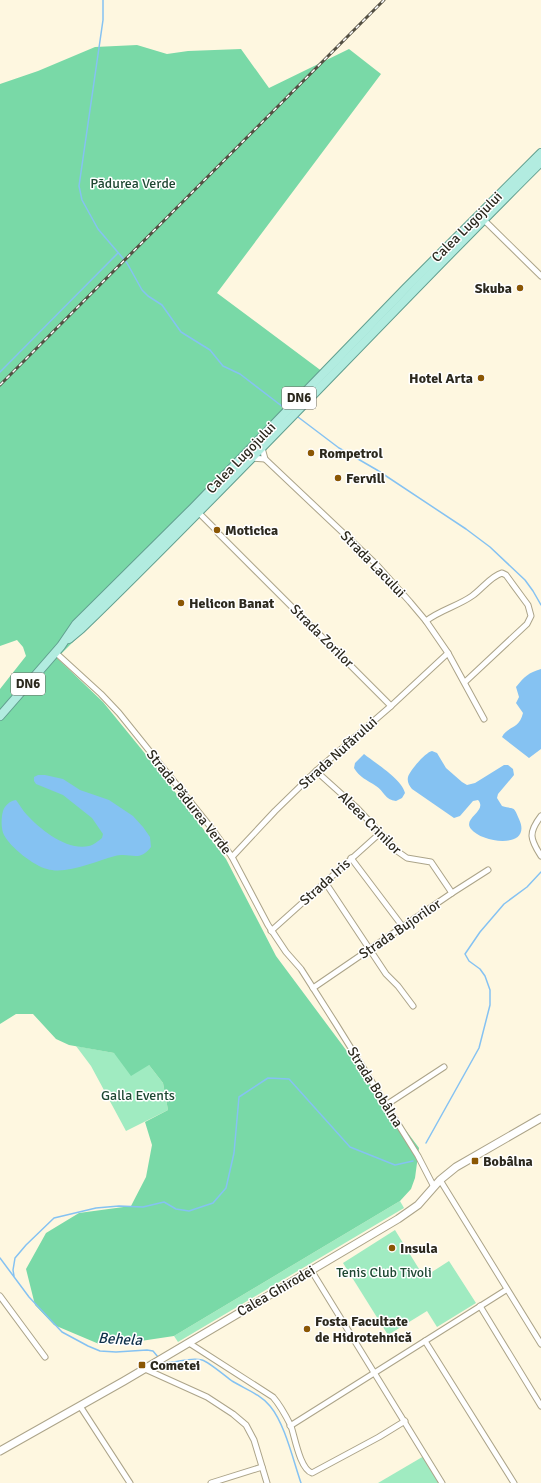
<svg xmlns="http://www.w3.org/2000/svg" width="541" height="1483" font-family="Signika,sans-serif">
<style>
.green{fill:#a0ebc1}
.forest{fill:#79d9a7}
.water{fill:#85c2f2}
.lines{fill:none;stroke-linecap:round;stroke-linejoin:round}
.stream{stroke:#85c2f2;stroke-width:1.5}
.street-casing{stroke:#aca489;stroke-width:7}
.secondary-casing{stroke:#aca489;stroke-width:9}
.primary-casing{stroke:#619f8f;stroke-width:10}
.street{stroke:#fff;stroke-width:5}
.secondary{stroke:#fff;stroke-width:7}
.primary{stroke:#b2ece0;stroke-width:8}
.rail-casing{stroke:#534f42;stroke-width:3}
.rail{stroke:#fff;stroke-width:1.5;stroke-dasharray:4.5;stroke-linecap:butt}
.poi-dot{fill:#8b5704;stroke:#fff;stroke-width:1.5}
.labels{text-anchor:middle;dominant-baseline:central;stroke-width:3;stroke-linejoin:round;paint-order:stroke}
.shield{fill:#fff;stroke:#6b6962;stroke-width:1}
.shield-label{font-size:13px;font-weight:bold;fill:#2c291e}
.park-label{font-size:14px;fill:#1e4732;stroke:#fff}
.street-label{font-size:14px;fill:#2c291e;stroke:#fff}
.poi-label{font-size:14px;font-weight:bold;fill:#2c291e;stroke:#fff;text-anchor:start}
.water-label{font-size:15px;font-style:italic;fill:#10324a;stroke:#fff}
</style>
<rect width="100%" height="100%" fill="#fef7e0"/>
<g class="green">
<polygon points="76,1046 114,1053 149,1065 163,1083 168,1110 126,1131 91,1066"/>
<polygon points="400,1201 404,1208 178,1342 174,1336"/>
<polygon points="395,1230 424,1277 449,1261 476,1303 437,1327 427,1311 388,1335 343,1263"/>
<polygon points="424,1456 440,1483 378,1483"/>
</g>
<polygon class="forest" points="137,45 167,54 188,51 241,49 269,88 349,49 381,74 217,293 327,375 299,415 57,658 103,702 156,767 226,859 276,956 419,1148 415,1178 411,1189 400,1201 174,1336 134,1342 99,1344 54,1325 35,1305 26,1269 46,1233 79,1213 131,1206 146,1177 152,1145 145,1122 168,1110 163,1083 149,1065 131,1076 114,1053 69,1045 56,1039 33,1014 16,1014 0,1024 0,689 26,656 23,647 17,640 0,646 0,84 38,71 95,47"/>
<g class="water">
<path d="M541 669V749L529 758 502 737C507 726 519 730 523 713L516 703 519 697 516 687C525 676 528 673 541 669Z"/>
<path d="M432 751 437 753 446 768 462 782 467 785 475 783 504 765H508L513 769 514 775 498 794 497 798 502 806C515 810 513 805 519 819 533 849 483 844 471 829 462 818 488 811 478 800L473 801 460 816 454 818 412 789C409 785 407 782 408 777 410 770 426 752 432 751Z"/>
<path d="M364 754C375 763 402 779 405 793L402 798 396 801C385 800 384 791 376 786 367 780 359 777 354 768L355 763Z"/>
<path d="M38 775H45L63 779 80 790 109 800 133 816 143 827 150 837 151 847C139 863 131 852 115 856 96 861 66 875 47 869 34 866 10 847 4 835 1 829 1 818 3 811 5 805 10 801 16 800 20 805 23 811 27 815 41 830 67 851 89 846 94 845 98 841 102 838L103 834 92 818 63 795 36 784 34 781V777Z"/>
</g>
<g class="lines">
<g class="stream">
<polyline points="103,0 103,20 79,186 82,200 98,229 127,263 142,290 148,296 162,305 181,332 210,350 223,366 240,374 283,407"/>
<polyline points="0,372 118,253"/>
<polyline points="298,417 339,448 377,470 466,529 490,547 525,580 533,591 541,605"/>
<polyline points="426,1143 479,1048 490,1005 490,990 485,976 480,969 469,961 465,954 480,932 504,904 527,887 541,872"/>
<polyline points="0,1258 29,1297 62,1332 88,1346 100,1351 116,1352 147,1350 153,1351 158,1357"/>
<polyline points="14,1276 13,1270 15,1258 26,1245 54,1218 96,1208 119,1206 143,1207 164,1202 176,1209 189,1211 213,1203 226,1188 234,1153 239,1097 268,1078 289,1079 350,1147 395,1165 413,1161"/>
<path d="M162 1362C174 1365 189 1356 202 1360 209 1362 225 1376 232 1381 245 1389 260 1394 270 1406 285 1424 293 1460 301 1483"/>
</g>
<g class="street-casing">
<g id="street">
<polyline points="484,220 541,276"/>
<polyline points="262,448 265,459 376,564 410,602 426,621 448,653 484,719"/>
<polyline points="252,458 265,459"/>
<polyline points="199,513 215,529"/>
<polyline points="218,533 391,706"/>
<path d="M426 621C440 610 458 606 472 596 482 589 491 576 502 573L506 575 528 605 531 616 527 624 465 682"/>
<polyline points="55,652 101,694 119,713 213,830 232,857 268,925 286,952 301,969 336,1024 418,1156 434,1187"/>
<polyline points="316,771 356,807 397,851 407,858 431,862 452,893"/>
<path d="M541 816C528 833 530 839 541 856"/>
<polyline points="232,857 275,811 316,771 391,706 448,653"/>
<polyline points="351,858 403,927"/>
<polyline points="325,882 386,974 398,986 413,1006"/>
<polyline points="271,931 379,834"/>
<polyline points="313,988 452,893 488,870"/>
<polyline points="386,1105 444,1067"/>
<polyline points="440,1180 541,1344"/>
<polyline points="311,1270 442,1483"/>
<polyline points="0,1296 45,1357"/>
<polyline points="480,1306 541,1406"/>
<polyline points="425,1341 514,1483"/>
<path d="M189 1343 273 1397C280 1405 286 1416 291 1426 295 1438 300 1469 312 1473L379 1437 405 1421"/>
<polyline points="145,1369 207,1397 233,1414 246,1425 254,1440 267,1483"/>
<polyline points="80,1406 130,1483"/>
<polyline points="290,1426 506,1290"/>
<polyline points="211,1483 262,1467"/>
</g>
</g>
<g class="secondary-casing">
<polyline id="secondary" points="0,1451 124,1381 398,1219 418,1205 440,1180 456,1167 541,1118"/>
</g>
<g class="primary-casing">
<g id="primary">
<path d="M69 639 81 629C238 477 386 316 541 162"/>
<polyline points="0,716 61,646 76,624 193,508 405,289 541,153"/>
</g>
</g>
<use href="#street" class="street"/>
<use href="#secondary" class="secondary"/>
<use href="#primary" class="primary"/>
<g class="rail-casing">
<polyline id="rail" points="0,385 384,0"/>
</g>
<use href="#rail" class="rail"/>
</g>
<g class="poi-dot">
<circle cx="520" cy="288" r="4"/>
<circle cx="481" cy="378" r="4"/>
<circle cx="311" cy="453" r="4"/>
<circle cx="338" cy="478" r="4"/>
<circle cx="217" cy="530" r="4"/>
<circle cx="181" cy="603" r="4"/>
<rect x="471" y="1157" width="8" height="8" rx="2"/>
<circle cx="392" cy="1248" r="4"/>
<circle cx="307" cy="1329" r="4"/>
<rect x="138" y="1361" width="8" height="8" rx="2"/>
</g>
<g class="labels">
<g class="shield">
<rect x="282" y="387" width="34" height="22" rx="3"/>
<rect x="11" y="673" width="34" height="22" rx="3"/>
</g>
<g class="shield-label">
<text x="299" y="398">DN6</text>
<text x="28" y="684">DN6</text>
</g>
<g class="park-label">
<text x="133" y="183">Pădurea Verde</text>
<text x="138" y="1095">Galla Events</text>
<text x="384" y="1272">Tenis Club Tivoli</text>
</g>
<g class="street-label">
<text transform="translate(467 227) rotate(-45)">Calea Lugojului</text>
<text transform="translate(241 458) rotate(-46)">Calea Lugojului</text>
<text transform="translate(373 564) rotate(46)">Strada Lacului</text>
<text transform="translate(322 636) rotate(45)">Strada Zorilor</text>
<text transform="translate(338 753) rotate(-42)">Strada Nufărului</text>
<text transform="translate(189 802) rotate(52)">Strada Pădurea Verde</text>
<text transform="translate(370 823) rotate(45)">Aleea Crinilor</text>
<text transform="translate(325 882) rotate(-42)">Strada Iris</text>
<text transform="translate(400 929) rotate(-34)">Strada Bujorilor</text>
<text transform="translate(375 1087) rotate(58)">Strada Bobâlna</text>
<text transform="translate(276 1291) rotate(-30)">Calea Ghirodei</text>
</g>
<g class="poi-label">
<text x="512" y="288" text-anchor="end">Skuba</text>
<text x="473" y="378" text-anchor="end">Hotel Arta</text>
<text x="319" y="453">Rompetrol</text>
<text x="346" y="478">Fervill</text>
<text x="225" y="530">Moticica</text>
<text x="189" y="603">Helicon Banat</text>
<text x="483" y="1161">Bobâlna</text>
<text x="400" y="1248">Insula</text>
<text x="315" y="1321">Fosta Facultate<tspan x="315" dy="16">de Hidrotehnică</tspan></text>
<text x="150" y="1365">Cometei</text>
</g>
<g class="water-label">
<text transform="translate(120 1339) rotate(3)">Behela</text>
</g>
</g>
</svg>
